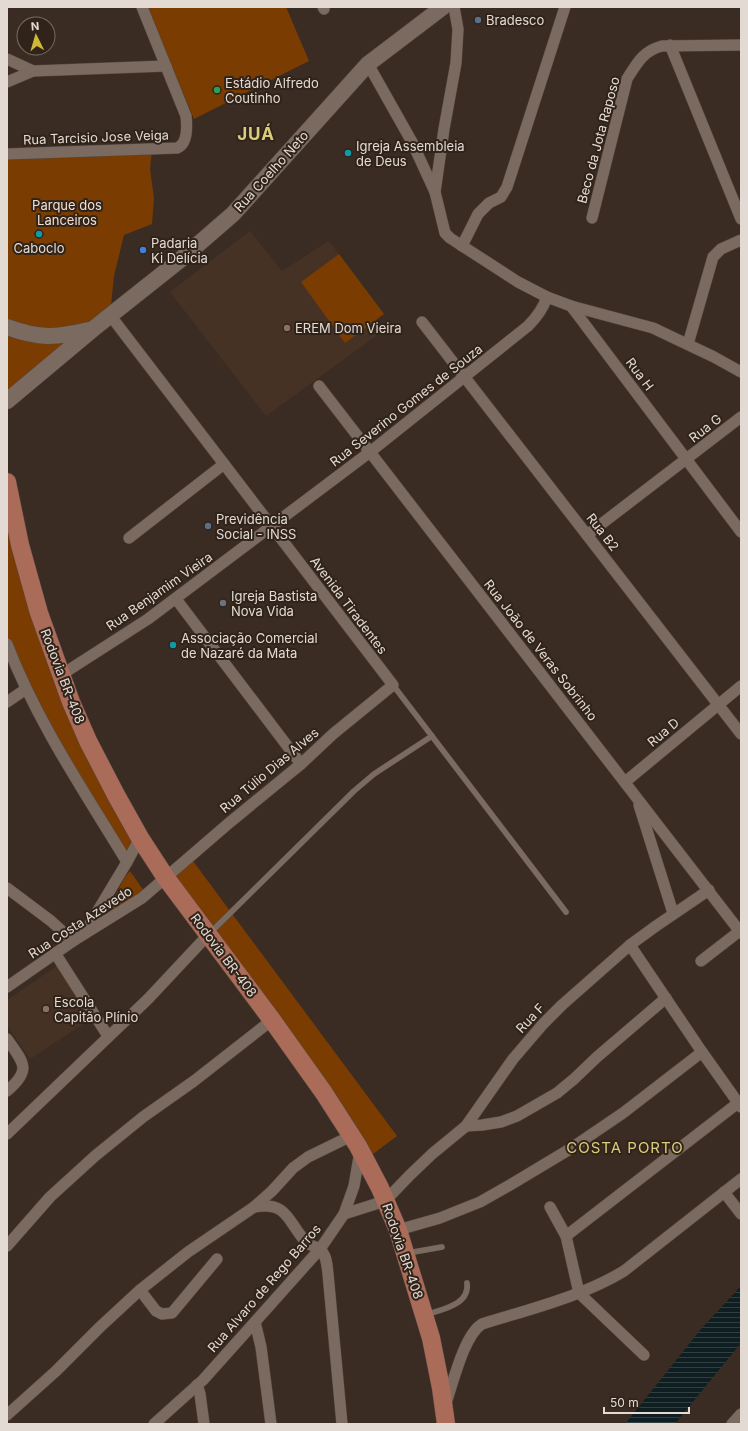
<svg xmlns="http://www.w3.org/2000/svg" width="748" height="1431" font-family="Inter,sans-serif">
<style>
.built{fill:#463224}
.park{fill:#7a3c00}
.water{fill:url(#water-rules)}
.lines{fill:none;stroke-linecap:round;stroke-linejoin:round}
.lane-casing{stroke:#534840;stroke-width:6}
.street-casing{stroke:#534840;stroke-width:12}
.secondary-casing{stroke:#534840;stroke-width:17}
.primary-casing{stroke:#534840;stroke-width:19}
.lane{stroke:#7b6a60;stroke-width:5.5}
.street{stroke:#7b6a60;stroke-width:11}
.secondary{stroke:#7b6a60;stroke-width:16}
.primary{stroke:#aa6b59;stroke-width:18}
.service-dot{fill:#5c6f8a;stroke:#302319;stroke-width:1.5}
.leisure-dot{fill:#2e9e5b;stroke:#302319;stroke-width:1.5}
.culture-dot{fill:#0f9aa8;stroke:#302319;stroke-width:1.5}
.shop-dot{fill:#3f7fe0;stroke:#302319;stroke-width:1.5}
.education-dot{fill:#8d6e63;stroke:#302319;stroke-width:1.5}
.worship-dot{fill:#6b7280;stroke:#302319;stroke-width:1.5}
.labels{text-anchor:middle;dominant-baseline:central;stroke-width:4;stroke-linejoin:round;paint-order:stroke}
.poi-label{font-size:13px;fill:#e3dad4;stroke:#302319;text-anchor:start}
.street-label{font-size:13px;fill:#e3dad4;stroke:#302319}
.park-label{font-size:13px;fill:#f3e0d3;stroke:#302319}
.quarter-label{font-size:15px;letter-spacing:1px;fill:#dbcb7d;stroke:#302319}
.district-label{font-size:17px;font-weight:bold;letter-spacing:1px;fill:#dbcb7d;stroke:#302319}
</style>
<defs>
<pattern id="water-rules" width="6" height="5" patternUnits="userSpaceOnUse"><rect width="6" height="5" fill="#0f1f21"/><path d="M0 2.5h6" fill="none" stroke="#323f40"/></pattern>
</defs>
<rect width="100%" height="100%" fill="#3b2c23"/>
<g class="built">
<polygon points="250,231 282,271 329,241 384,314 373,323 380,333 266,416 170,292"/>
<polygon points="57,966 92,1018 30,1059 7,1025 7,1000"/>
</g>
<g class="park">
<polygon points="147,7 286,7 309,61 194,119"/>
<polygon points="152,149 150,169 154,198 152,224 124,235 114,276 110,315 93,329 7,327 7,154"/>
<polygon points="339,254 384,314 345,343 301,282"/>
<polygon points="7,334 80,335 7,392"/>
<polygon points="7,482 61,675 140,838 127,862 77,780 7,644"/>
<polygon points="193,861 397,1136 365,1160 169,882"/>
<polygon points="130,871 144,891 113,912 109,907 125,877"/>
</g>
<polygon class="water" points="741,1286 741,1343 675,1424 625,1424 701,1329"/>
<g class="lines">
<g class="lane-casing">
<g id="lane">
<polyline points="393,685 566,912"/>
<polyline points="210,933 354,791 374,774 432,736"/>
<polyline points="408,1253 442,1247"/>
<path d="M426 1315C442 1309 470 1305 467 1283"/>
</g>
</g>
<g class="street-casing">
<g id="street">
<polyline points="323,7 324,9"/>
<polyline points="670,45 741,219"/>
<polyline points="7,59 33,71"/>
<polyline points="368,64 412,142 435,192 445,233 450,238 518,282 547,297 571,306 653,328 714,357 741,372"/>
<polyline points="7,82 33,71 166,66"/>
<path d="M7 154 177 148C188 144 187 125 186 116L142 7"/>
<polyline points="435,192 444,129 456,63 458,29 454,7"/>
<path d="M592 218 627 79C637 63 643 51 662 46L741 45"/>
<polyline points="462,246 478,214 489,203 501,197 507,187 565,7"/>
<polyline points="571,306 741,532"/>
<polyline points="422,322 741,734"/>
<polyline points="688,344 713,257 721,249 741,240"/>
<polyline points="319,386 741,933"/>
<polyline points="587,535 741,417"/>
<polyline points="129,538 224,464"/>
<polyline points="176,599 301,764"/>
<path d="M7 644C37 722 84 791 127 862"/>
<path d="M61 675 148 619 370 452 528 326C537 317 543 309 547 297"/>
<polyline points="7,702 26,689"/>
<polyline points="625,782 741,686"/>
<polyline points="639,805 673,913"/>
<polyline points="7,888 51,921 73,941"/>
<polyline points="85,932 127,862 140,838"/>
<polyline points="630,945 702,1052 741,1107"/>
<polyline points="55,953 108,1036"/>
<polyline points="701,961 741,930"/>
<polyline points="7,987 73,941 142,898 229,823 301,764 333,734 393,685 110,315"/>
<path d="M7 1039C24 1063 32 1070 7 1091"/>
<polyline points="466,1126 482,1125 501,1122 517,1116 557,1093 574,1079 597,1057 666,998"/>
<polyline points="7,1134 148,999 208,935"/>
<polyline points="724,1192 741,1214"/>
<path d="M254 1207C288 1201 287 1221 306 1242 310 1246 315 1246 319 1249 327 1254 327 1266 328 1274L342 1424"/>
<polyline points="550,1207 566,1236 579,1293 644,1355"/>
<polyline points="344,1214 385,1201 410,1175 432,1154 466,1126 513,1059 543,1024 562,1005 630,945 656,926 709,890"/>
<polyline points="398,1230 440,1218 480,1202 510,1185 570,1149 623,1113 702,1052"/>
<polyline points="566,1236 738,1103"/>
<polyline points="7,1246 50,1197 95,1156 143,1117 194,1081 272,1020"/>
<polyline points="140,1290 156,1311 162,1314 172,1313 217,1259"/>
<polyline points="255,1322 261,1347 271,1424"/>
<polyline points="197,1385 200,1394 204,1424"/>
<path d="M446 1403C453 1383 464 1335 482 1324 530 1309 581 1297 624 1271L741 1179"/>
<polyline points="7,1415 56,1371 100,1327 140,1290 188,1252 254,1207 272,1191 293,1168 308,1157 351,1136"/>
<polyline points="154,1424 203,1380 320,1249 344,1214 354,1186 360,1151"/>
<polyline points="732,1424 741,1414"/>
</g>
</g>
<g class="secondary-casing">
<g id="secondary">
<path d="M7 327C40 339 55 338 89 330"/>
<polyline points="7,401 93,329 180,260 233,214 368,64 443,7"/>
</g>
</g>
<g class="primary-casing">
<polyline id="primary" points="7,482 20,545 39,613 71,702 88,741 116,795 140,838 166,878 272,1020 324,1093 358,1146 380,1188 398,1230 431,1338 441,1388 446,1424"/>
</g>
<use href="#lane" class="lane"/>
<use href="#street" class="street"/>
<use href="#secondary" class="secondary"/>
<use href="#primary" class="primary"/>
</g>
<g class="service-dot">
<circle cx="478" cy="20" r="4"/>
<circle cx="208" cy="526" r="4"/>
</g>
<circle class="leisure-dot" cx="217" cy="90" r="4"/>
<g class="culture-dot">
<circle cx="348" cy="153" r="4"/>
<circle cx="39" cy="234" r="4"/>
<circle cx="173" cy="645" r="4"/>
</g>
<circle class="shop-dot" cx="143" cy="250" r="4"/>
<g class="education-dot">
<circle cx="287" cy="328" r="4"/>
<circle cx="46" cy="1009" r="4"/>
</g>
<circle class="worship-dot" cx="223" cy="603" r="4"/>
<g class="labels">
<g class="poi-label">
<text x="486" y="20">Bradesco</text>
<text x="225" y="83">Estádio Alfredo<tspan x="225" dy="15">Coutinho</tspan></text>
<text x="356" y="146">Igreja Assembleia<tspan x="356" dy="15">de Deus</tspan></text>
<text x="151" y="243">Padaria<tspan x="151" dy="15">Ki Delícia</tspan></text>
<text x="39" y="248" text-anchor="middle">Caboclo</text>
<text x="295" y="328">EREM Dom Vieira</text>
<text x="216" y="519">Previdência<tspan x="216" dy="15">Social - INSS</tspan></text>
<text x="231" y="596">Igreja Bastista<tspan x="231" dy="15">Nova Vida</tspan></text>
<text x="181" y="638">Associação Comercial<tspan x="181" dy="15">de Nazaré da Mata</tspan></text>
<text x="54" y="1002">Escola<tspan x="54" dy="15">Capitão Plínio</tspan></text>
</g>
<g class="street-label">
<text transform="translate(96 137) rotate(-2)">Rua Tarcisio Jose Veiga</text>
<text transform="translate(598 140) rotate(-75)">Beco da Jota Raposo</text>
<text transform="translate(271 171) rotate(-48)">Rua Coelho Neto</text>
<text transform="translate(640 374) rotate(53)">Rua H</text>
<text transform="translate(406 405) rotate(-38)">Rua Severino Gomes de Souza</text>
<text transform="translate(705 428) rotate(-38)">Rua G</text>
<text transform="translate(603 532) rotate(52)">Rua B2</text>
<text transform="translate(159 591) rotate(-35)">Rua Benjamim Vieira</text>
<text transform="translate(349 605) rotate(53)">Avenida Tiradentes</text>
<text transform="translate(541 650) rotate(52)">Rua João de Veras Sobrinho</text>
<text transform="translate(63 676) rotate(69)">Rodovia BR-408</text>
<text transform="translate(663 732) rotate(-40)">Rua D</text>
<text transform="translate(269 770) rotate(-40)">Rua Túlio Dias Alves</text>
<text transform="translate(80 922) rotate(-33)">Rua Costa Azevedo</text>
<text transform="translate(224 955) rotate(53)">Rodovia BR-408</text>
<text transform="translate(530 1018) rotate(-47)">Rua F</text>
<text transform="translate(403 1251) rotate(71)">Rodovia BR-408</text>
<text transform="translate(264 1288) rotate(-49)">Rua Alvaro de Rego Barros</text>
</g>
<g class="park-label">
<text x="67" y="205">Parque dos<tspan x="67" dy="15">Lanceiros</tspan></text>
</g>
<g class="quarter-label">
<text x="625" y="1147">COSTA PORTO</text>
</g>
<g class="district-label">
<text x="256" y="134">JUÁ</text>
</g>
</g>
<rect width="748" height="1431" fill="none" stroke="#e3dad4" stroke-width="16"/>
<g transform="translate(36 36) rotate(355)"><circle r="19" fill="#302319" stroke="#786c64"/>
<path d="M0-3L7 15L0 10L-7 15Z" fill="#d1b736"/>
<text y="-6" font-size="11" font-weight="bold" text-anchor="middle" fill="#e3dad4">N</text>
</g>
<path d="M604 1407v6h85v-6" fill="none" stroke="#e3dad4" stroke-width="2"/>
<text x="610" y="1407" font-size="12" fill="#e3dad4" stroke="#302319" stroke-width="3" paint-order="stroke">50 m</text>
</svg>
